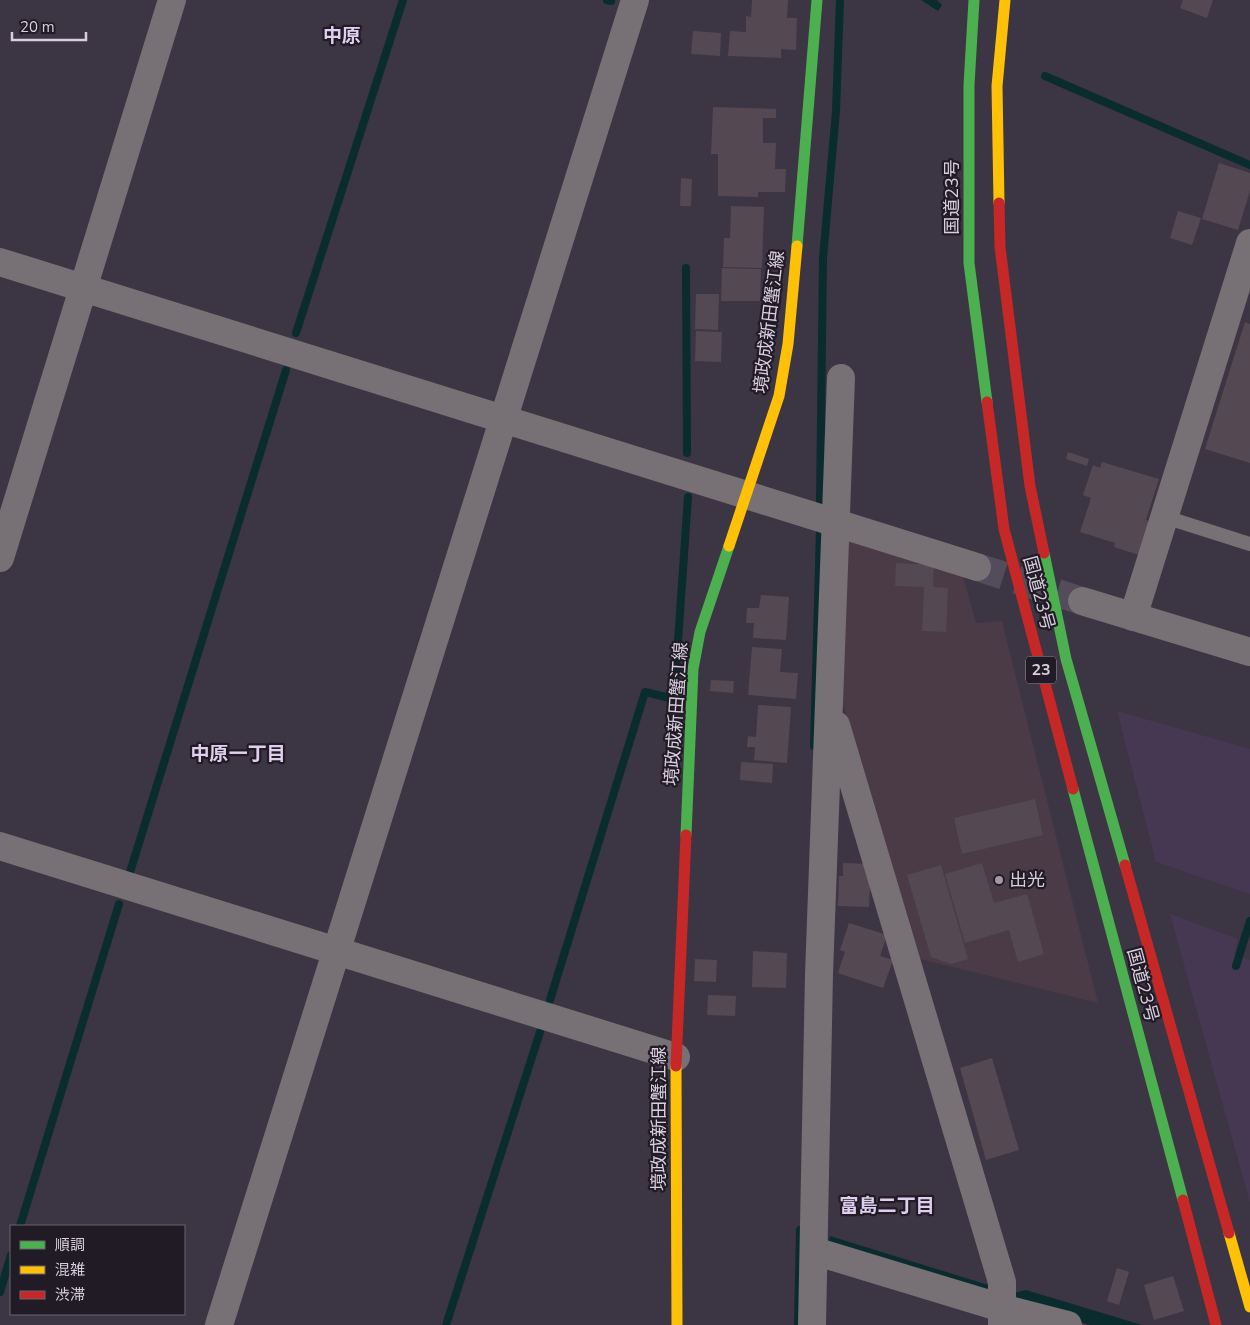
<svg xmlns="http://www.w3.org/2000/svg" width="1250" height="1325" font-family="'Nunito Sans','Noto Sans JP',sans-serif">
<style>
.commercial{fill:#4a3b46}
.built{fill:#463753}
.water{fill:#0a2c2e}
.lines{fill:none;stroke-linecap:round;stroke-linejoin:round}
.stream{stroke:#0a2c2e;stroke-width:8}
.building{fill:#544953}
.street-tunnel{stroke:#534c5a;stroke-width:28;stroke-dasharray:28 14;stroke-linecap:butt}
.lane{stroke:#777074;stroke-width:14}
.street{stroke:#777074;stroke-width:28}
.fast{stroke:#4caf50;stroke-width:11}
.slow{stroke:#ffc107;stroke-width:11}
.jam{stroke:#c62828;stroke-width:11}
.poi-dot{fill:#a198a8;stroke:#211b26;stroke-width:2}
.labels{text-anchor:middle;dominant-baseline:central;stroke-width:4.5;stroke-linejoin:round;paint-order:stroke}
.shield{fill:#211b26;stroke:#a098a7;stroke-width:1}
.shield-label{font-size:16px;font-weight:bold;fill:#d7cede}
.street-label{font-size:18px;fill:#d7cede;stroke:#211b26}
.poi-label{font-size:18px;fill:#d7cede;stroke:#211b26;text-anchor:start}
.neighbourhood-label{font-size:19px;font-weight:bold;fill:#dfceed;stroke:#211b26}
</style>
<rect width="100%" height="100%" fill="#3c3543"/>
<polygon class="commercial" points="844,537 962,573 976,623 1002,621 1098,1003 916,958 843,704 840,681"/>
<g class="built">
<polygon points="1117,711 1250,749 1250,894 1156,862"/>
<polygon points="1170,914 1238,939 1234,954 1250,960 1250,1203"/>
</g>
<g class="water">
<polygon points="921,0 937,0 942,5 938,11"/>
<polygon points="830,1236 1014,1293 1026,1290 1142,1325 1090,1325 827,1246"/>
</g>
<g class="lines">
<g class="stream">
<polyline points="607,0 611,1"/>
<polyline points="1045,76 1250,165"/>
<polyline points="686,268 687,453"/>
<polyline points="296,333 403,0"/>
<polyline points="820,502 823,258 836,111 840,0"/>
<polyline points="814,746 820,530"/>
<polyline points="130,872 286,370"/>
<polyline points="1236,966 1250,921"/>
<polyline points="550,1000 645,692 674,699 688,497"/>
<polyline points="20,1226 119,904"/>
<polyline points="0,1292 11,1255"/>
<polyline points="446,1325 540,1032"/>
<polyline points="798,1325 800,1230"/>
</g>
</g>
<g class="building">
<polygon points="752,0 788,0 787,18 797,18 796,50 781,49 781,58 728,56 730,31 746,32 746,16 751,17"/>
<polygon points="1183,0 1213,0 1207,18 1180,8"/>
<polygon points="693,31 721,33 720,56 691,54"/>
<polygon points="713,107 776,109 776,118 763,118 763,143 776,143 775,169 786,169 785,192 758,192 758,197 718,196 718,154 711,154"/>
<polygon points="1219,163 1250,173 1250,191 1238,230 1202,219"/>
<polygon points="681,178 692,179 691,206 680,206"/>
<polygon points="731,206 764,207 762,268 723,267 724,238 730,238"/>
<polygon points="1178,211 1201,218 1192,245 1170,238"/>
<polygon points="722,268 761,269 760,301 721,301"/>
<polygon points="696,294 719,294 718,330 695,329"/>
<polygon points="1245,322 1250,324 1250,463 1205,449"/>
<polygon points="696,331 722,332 721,362 695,361"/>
<polygon points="1068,452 1089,459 1087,466 1066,459"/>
<polygon points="1102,462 1159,479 1146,520 1150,522 1139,555 1114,547 1115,543 1080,532 1091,498 1083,495 1093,465 1100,468"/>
<polygon points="896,563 934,565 933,587 948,588 946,632 922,631 924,587 895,586"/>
<polygon points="761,595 789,597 786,640 753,638 754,623 746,623 747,608 759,608"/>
<polygon points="752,647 782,649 780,672 798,673 796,699 748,695"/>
<polygon points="711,680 734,681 733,693 710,691"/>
<polygon points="758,705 791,707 787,763 754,760 755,747 747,747 748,736 756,737"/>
<polygon points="741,762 773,764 772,783 740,780"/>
<polygon points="1035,799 1043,835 962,854 954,818"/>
<polygon points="843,863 871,864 869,907 838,906 839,876 843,876"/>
<polygon points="982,863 994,903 1027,894 1044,954 1018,962 1009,930 965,943 945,874"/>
<polygon points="941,865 968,959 951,964 931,957 907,875"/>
<polygon points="849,923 887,935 880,956 893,960 883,988 838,973 845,952 840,950"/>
<polygon points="753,951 787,953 786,988 752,987"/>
<polygon points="695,959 717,960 716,982 694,981"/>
<polygon points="708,995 736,996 735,1016 707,1015"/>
<polygon points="992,1058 1019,1150 986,1160 960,1068"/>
<polygon points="1117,1268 1129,1272 1119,1305 1107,1301"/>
<polygon points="1173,1276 1184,1311 1154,1320 1144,1285"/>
</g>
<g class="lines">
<polyline class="street-tunnel" points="977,567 1082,601"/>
<polyline class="lane" points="1165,517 1250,544"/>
<g class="street">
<polyline points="0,262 977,567"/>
<polyline points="0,558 172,0"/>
<polyline points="1082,601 1250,652"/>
<polyline points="1133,617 1250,243"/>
<polyline points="836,725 1002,1282 1002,1325"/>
<polyline points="0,846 676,1057"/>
<polyline points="814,1251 1002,1308 1068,1325"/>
<polyline points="219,1325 635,0"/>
<polyline points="812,1325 819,974 841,378"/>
</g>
<g class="fast">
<polyline points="974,0 969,85 969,263 987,402"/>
<polyline points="797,246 817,0"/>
<polyline points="1044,553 1066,659 1125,865"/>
<polyline points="1073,789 1183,1200"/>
<polyline points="686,835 693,669 700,632 729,546"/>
</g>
<g class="slow">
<polyline points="999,203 997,86 1005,0"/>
<polyline points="729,546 779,396 788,344 797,246"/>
<polyline points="676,1066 677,1325"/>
<polyline points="1229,1233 1250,1307"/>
</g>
<g class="jam">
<polyline points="999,203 1000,247 1030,486 1044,553"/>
<polyline points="987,402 1004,529 1073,789"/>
<polyline points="1125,865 1229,1233"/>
<polyline points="676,1066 686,835"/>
<polyline points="1183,1200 1216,1325"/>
</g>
</g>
<circle class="poi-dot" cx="999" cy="880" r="5"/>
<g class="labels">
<rect class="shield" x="1026" y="656.5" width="30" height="27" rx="4"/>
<g class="shield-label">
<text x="1041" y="670">23</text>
</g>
<g class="street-label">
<text transform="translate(952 197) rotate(-90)">国道23号</text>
<text transform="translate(769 322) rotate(-83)">境政成新田蟹江線</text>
<text transform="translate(1039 593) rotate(75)">国道23号</text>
<text transform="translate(676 714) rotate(-86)">境政成新田蟹江線</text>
<text transform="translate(1143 985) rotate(75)">国道23号</text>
<text transform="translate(659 1119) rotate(-90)">境政成新田蟹江線</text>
</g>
<g class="poi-label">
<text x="1009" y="880">出光</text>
</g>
<g class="neighbourhood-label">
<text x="342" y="36">中原</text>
<text x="238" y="754">中原一丁目</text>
<text x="887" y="1206">富島二丁目</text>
</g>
</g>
<rect x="10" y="1225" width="175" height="90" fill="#211b26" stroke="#6a6370"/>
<rect x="20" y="1241" width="25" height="8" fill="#4caf50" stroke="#6a6370"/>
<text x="55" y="1250" font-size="15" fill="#d7cede">順調</text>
<rect x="20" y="1266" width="25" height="8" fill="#ffc107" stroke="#6a6370"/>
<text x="55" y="1275" font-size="15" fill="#d7cede">混雑</text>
<rect x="20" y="1291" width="25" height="8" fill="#c62828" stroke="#6a6370"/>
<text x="55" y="1300" font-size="15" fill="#d7cede">渋滞</text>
<path d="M12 32v8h74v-8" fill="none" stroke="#d7cede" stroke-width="2.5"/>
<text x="20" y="32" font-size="15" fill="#d7cede" stroke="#211b26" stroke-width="4" paint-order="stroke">20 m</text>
</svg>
